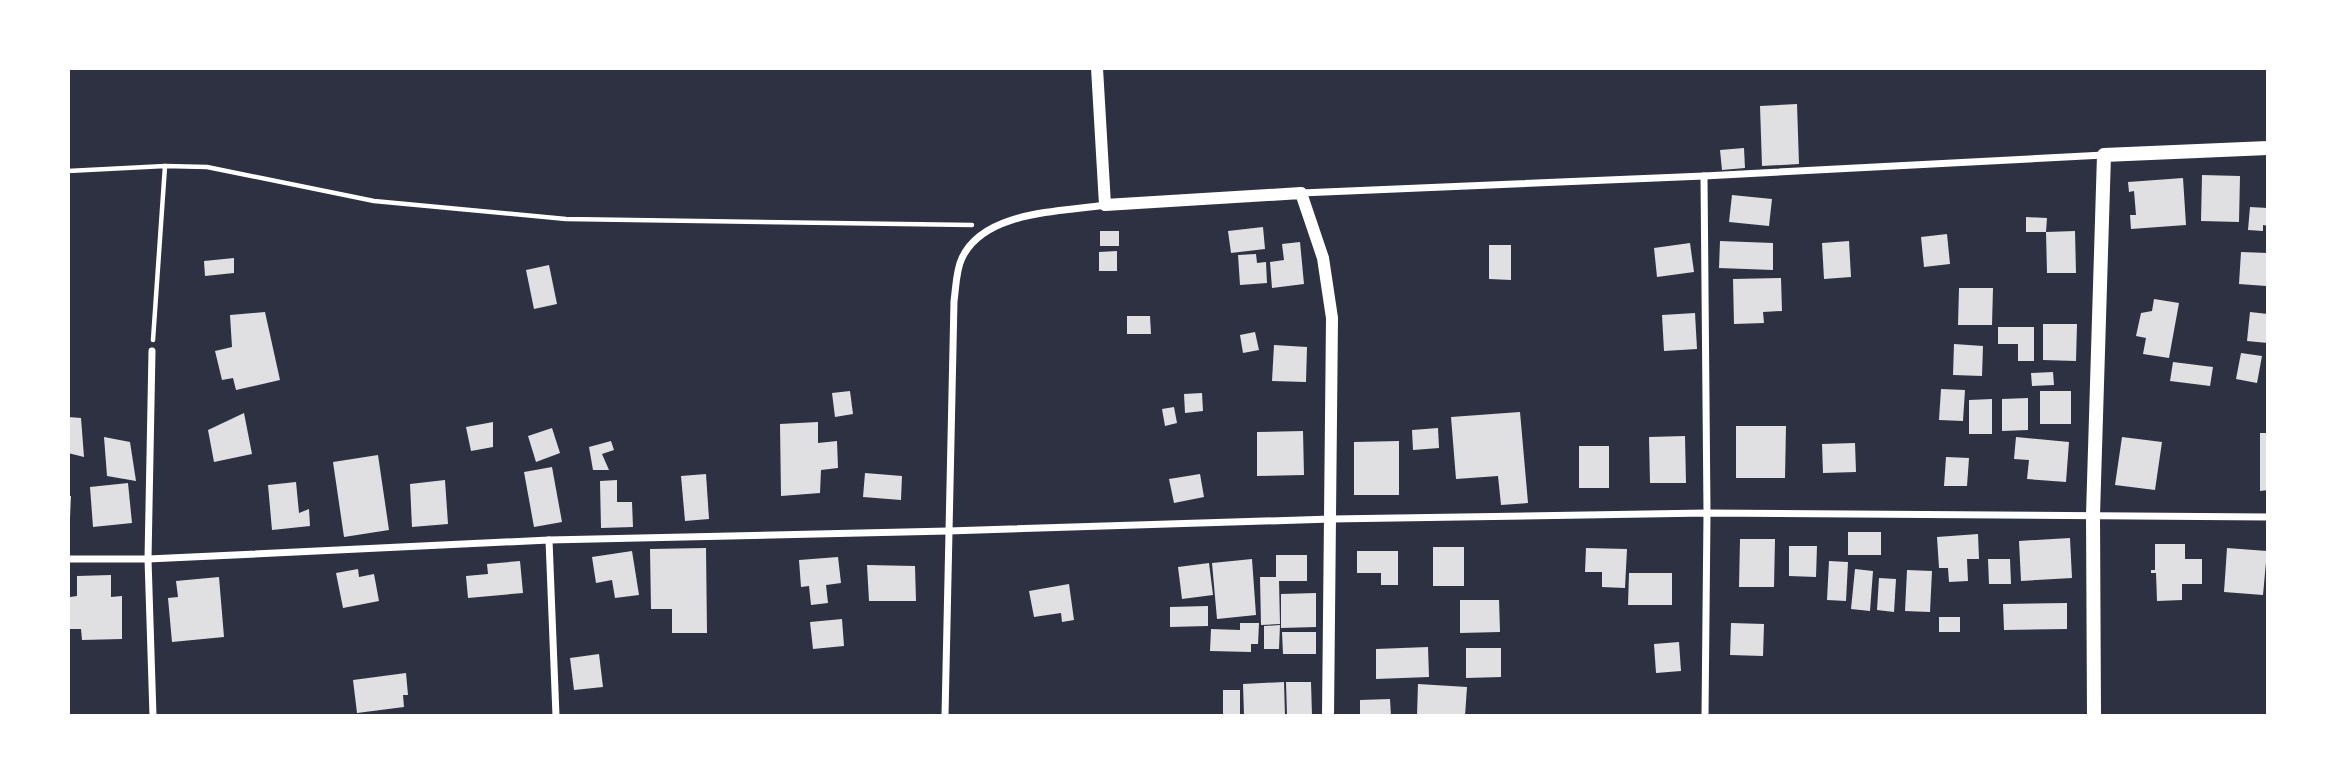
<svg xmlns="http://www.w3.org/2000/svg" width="2336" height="784" font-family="'Titillium Web',sans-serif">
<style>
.building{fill:#e0e0e3}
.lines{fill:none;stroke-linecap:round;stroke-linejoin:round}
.path{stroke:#fff;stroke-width:4.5}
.minor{stroke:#fff;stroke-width:7}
.tertiary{stroke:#fff;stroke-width:12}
.secondary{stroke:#fff;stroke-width:14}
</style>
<rect width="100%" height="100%" fill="#2d3142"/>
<g class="building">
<polygon points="1797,104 1799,164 1762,166 1760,106"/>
<polygon points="1744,148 1745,168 1722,170 1720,150"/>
<polygon points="2202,175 2240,176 2239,222 2201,221"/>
<polygon points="2183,178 2186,225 2131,229 2130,215 2136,215 2134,191 2129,192 2128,182"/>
<polygon points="1732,195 1772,199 1769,226 1729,222"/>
<polygon points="2250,207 2268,208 2268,226 2263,225 2263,231 2248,230"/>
<polygon points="2026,217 2047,218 2046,232 2026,232"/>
<polygon points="1263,227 1265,249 1231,253 1228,231"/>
<rect x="1100" y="231" width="19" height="15"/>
<polygon points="2075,231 2076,273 2047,273 2046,232"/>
<polygon points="1947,234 1950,264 1924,267 1921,237"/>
<polygon points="1720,241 1773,243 1773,270 1719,268"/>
<polygon points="1849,241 1851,277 1824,279 1822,243"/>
<polygon points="1300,242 1304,284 1272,288 1270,262 1284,260 1282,244"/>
<polygon points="1690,243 1694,272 1657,277 1654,248"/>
<polygon points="1489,245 1511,245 1511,280 1489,279"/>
<polygon points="1117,251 1117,271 1099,271 1099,252"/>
<polygon points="2241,252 2268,253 2266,286 2239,284"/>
<polygon points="1256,254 1257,263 1266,262 1267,283 1240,285 1238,255"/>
<polygon points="234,258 234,273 205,276 204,261"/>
<polygon points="549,265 557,304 534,309 526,270"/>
<polygon points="1781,278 1782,311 1763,312 1764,323 1734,324 1733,279"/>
<polygon points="1959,288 1993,288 1992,325 1958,325"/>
<polygon points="2154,299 2179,303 2169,358 2143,354 2146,338 2136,336 2141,313 2152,311"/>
<polygon points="265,312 280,380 236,390 233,378 222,380 215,351 232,347 230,315"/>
<polygon points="2250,312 2268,314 2268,343 2247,341"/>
<polygon points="1695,313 1697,349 1664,351 1662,315"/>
<polygon points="1127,316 1150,316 1151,334 1127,334"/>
<polygon points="2043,324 2077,324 2076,361 2043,360"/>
<polygon points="1998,327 2034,327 2034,361 2018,361 2018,344 1998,344"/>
<polygon points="1255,332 1259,350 1243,353 1240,335"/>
<polygon points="1954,344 1983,346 1982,376 1953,375"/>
<polygon points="1274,345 1307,347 1306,382 1272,381"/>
<polygon points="2241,353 2262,356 2257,383 2236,379"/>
<polygon points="2173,362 2213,367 2210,386 2170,381"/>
<polygon points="2053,372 2054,385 2032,386 2031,373"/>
<polygon points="1941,389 1965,390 1963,421 1939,420"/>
<polygon points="850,391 853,414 835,417 832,393"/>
<rect x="2040" y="391" width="31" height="33"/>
<polygon points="1202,393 1203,411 1185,413 1184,394"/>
<polygon points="2028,398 2028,430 2002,431 2002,399"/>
<polygon points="1992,399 1992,434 1969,434 1969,400"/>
<polygon points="1174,407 1177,423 1165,426 1162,409"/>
<polygon points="1520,412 1528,503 1501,505 1498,476 1456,479 1451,417"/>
<polygon points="244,413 252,454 214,462 208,430"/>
<polygon points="68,417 81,418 84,457 68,453"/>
<polygon points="493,422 493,447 471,451 466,427"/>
<polygon points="818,422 818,443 837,441 838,468 821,470 820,493 781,496 780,424"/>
<polygon points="1736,426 1786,426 1785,478 1736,478"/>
<polygon points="552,428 560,453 536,462 528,436"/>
<polygon points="1438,428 1439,448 1413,450 1412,430"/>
<polygon points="1303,431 1304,475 1257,476 1257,432"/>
<polygon points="2260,433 2268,433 2268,490 2260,491"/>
<polygon points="1685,436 1686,483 1650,483 1649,437"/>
<polygon points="104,437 130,442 136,481 107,476"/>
<polygon points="2016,437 2069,442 2066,482 2027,479 2029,460 2014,459"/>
<polygon points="2122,437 2162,442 2155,490 2115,485"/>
<polygon points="611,441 614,450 602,454 609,470 593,470 589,447"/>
<polygon points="1399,441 1399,495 1354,495 1354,442"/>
<polygon points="1855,443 1856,472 1823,473 1822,444"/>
<rect x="1579" y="446" width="30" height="42"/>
<polygon points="378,455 389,530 344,537 333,462"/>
<polygon points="1946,457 1969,458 1967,486 1944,486"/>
<polygon points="552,467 562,522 534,527 524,472"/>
<polygon points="865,473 902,476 901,500 863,497"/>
<polygon points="706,474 709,519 685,521 681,476"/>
<polygon points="1200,474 1204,497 1174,503 1169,479"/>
<polygon points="445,480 448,524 412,527 410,484"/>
<polygon points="617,480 617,502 632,502 633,527 601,528 600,481"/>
<polygon points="296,482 299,513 309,509 310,526 272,530 268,485"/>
<polygon points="128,483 132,523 93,527 90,487"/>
<polygon points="68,496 71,496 70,518 68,518"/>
<rect x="1848" y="532" width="33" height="23"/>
<polygon points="1978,534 1979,559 1967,559 1968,581 1949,582 1948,568 1939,568 1937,537"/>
<polygon points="2070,538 2072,578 2021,581 2019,541"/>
<polygon points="1740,539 1775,539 1774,587 1739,587"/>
<polygon points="2155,544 2185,544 2185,559 2202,559 2202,584 2182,584 2182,600 2157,601 2156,573 2151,573 2151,570 2155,570"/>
<polygon points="1789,546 1817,546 1816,577 1789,576"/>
<rect x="1433" y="547" width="31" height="39"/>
<polygon points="706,548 707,633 672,633 672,609 651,609 650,549"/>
<polygon points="1586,548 1627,549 1625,588 1602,587 1602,572 1585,572"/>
<polygon points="2227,548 2267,551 2263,595 2224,592"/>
<polygon points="632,551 639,595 615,598 612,580 596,583 592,557"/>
<polygon points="1357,551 1398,551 1398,585 1381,585 1381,573 1357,573"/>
<polygon points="1276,555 1307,555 1307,581 1279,581 1280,624 1261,625 1260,577 1276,577"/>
<polygon points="838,557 841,583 826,585 828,603 811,605 809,586 801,587 799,560"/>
<polygon points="1252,559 1256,615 1217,619 1212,563"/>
<polygon points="1988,559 2010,559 2011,584 1989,584"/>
<polygon points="520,561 523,593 468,598 466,576 488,574 487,564"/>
<polygon points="1829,561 1848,562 1846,601 1827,600"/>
<polygon points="1209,563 1213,595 1182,599 1178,567"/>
<polygon points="867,565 915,566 916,601 869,601"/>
<polygon points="358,569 359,577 374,574 379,601 343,608 336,573"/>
<polygon points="1855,569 1873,571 1870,611 1851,609"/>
<polygon points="1907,570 1932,571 1930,612 1905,611"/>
<polygon points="1629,573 1672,573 1672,605 1628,605"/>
<polygon points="111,575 111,597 122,596 122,639 82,640 81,629 70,629 70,597 77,596 77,576"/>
<polygon points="219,577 224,637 172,642 168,598 178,597 176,581"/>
<polygon points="1879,578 1896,579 1894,612 1877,610"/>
<polygon points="1069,584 1074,620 1062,622 1061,613 1034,617 1029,591"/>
<polygon points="1316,593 1316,627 1281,628 1281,594"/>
<polygon points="1460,600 1499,600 1500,632 1460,633"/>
<polygon points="2067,603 2067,629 2004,630 2003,604"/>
<polygon points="1208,606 1208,626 1170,627 1170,607"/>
<rect x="1939" y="617" width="21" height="15"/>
<polygon points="842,619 844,646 813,649 810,622"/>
<polygon points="1240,623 1259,623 1258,644 1251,644 1251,652 1210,651 1211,629 1240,630"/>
<polygon points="1731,623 1764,624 1763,656 1730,655"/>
<polygon points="1280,625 1279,649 1264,649 1264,626"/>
<polygon points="1282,632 1316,632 1316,654 1283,654"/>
<polygon points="1679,642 1681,671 1656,673 1654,644"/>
<polygon points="1428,647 1429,677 1376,679 1376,649"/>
<polygon points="1466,648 1501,648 1501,677 1466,678"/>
<polygon points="599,654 603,687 574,690 570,658"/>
<polygon points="406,673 408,695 403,695 404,707 357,713 353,680"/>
<polygon points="1284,682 1285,716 1244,716 1243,684"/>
<polygon points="1286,682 1311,682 1312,716 1287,716"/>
<polygon points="1418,684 1467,687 1465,716 1417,715"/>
<rect x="1223" y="690" width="17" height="26"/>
<polygon points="1390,699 1391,716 1360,716 1360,700"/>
</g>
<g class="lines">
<g class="path">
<polyline points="68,171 165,166 207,167 374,201 566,219 972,225"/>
<polyline points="153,340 165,166"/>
</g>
<g class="minor">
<polyline points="1704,176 1707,513 1705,716"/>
<polyline points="1301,193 1704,176 2104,155"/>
<polyline points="152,351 148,559 153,716"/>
<polyline points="549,540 556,716"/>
<polyline points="68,559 148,559 549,540 948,531 1331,519 1707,513 2268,517"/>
<path d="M945 716 954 301C956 287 956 270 962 258 984 211 1059 212 1105 205"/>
</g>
<polyline class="tertiary" points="1097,68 1105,205 1301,193 1323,258 1332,318 1328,716"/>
<polyline class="secondary" points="2094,716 2093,515 2104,155 2268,148"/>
</g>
<rect width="2336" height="784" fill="none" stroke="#ffffff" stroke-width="140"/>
</svg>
